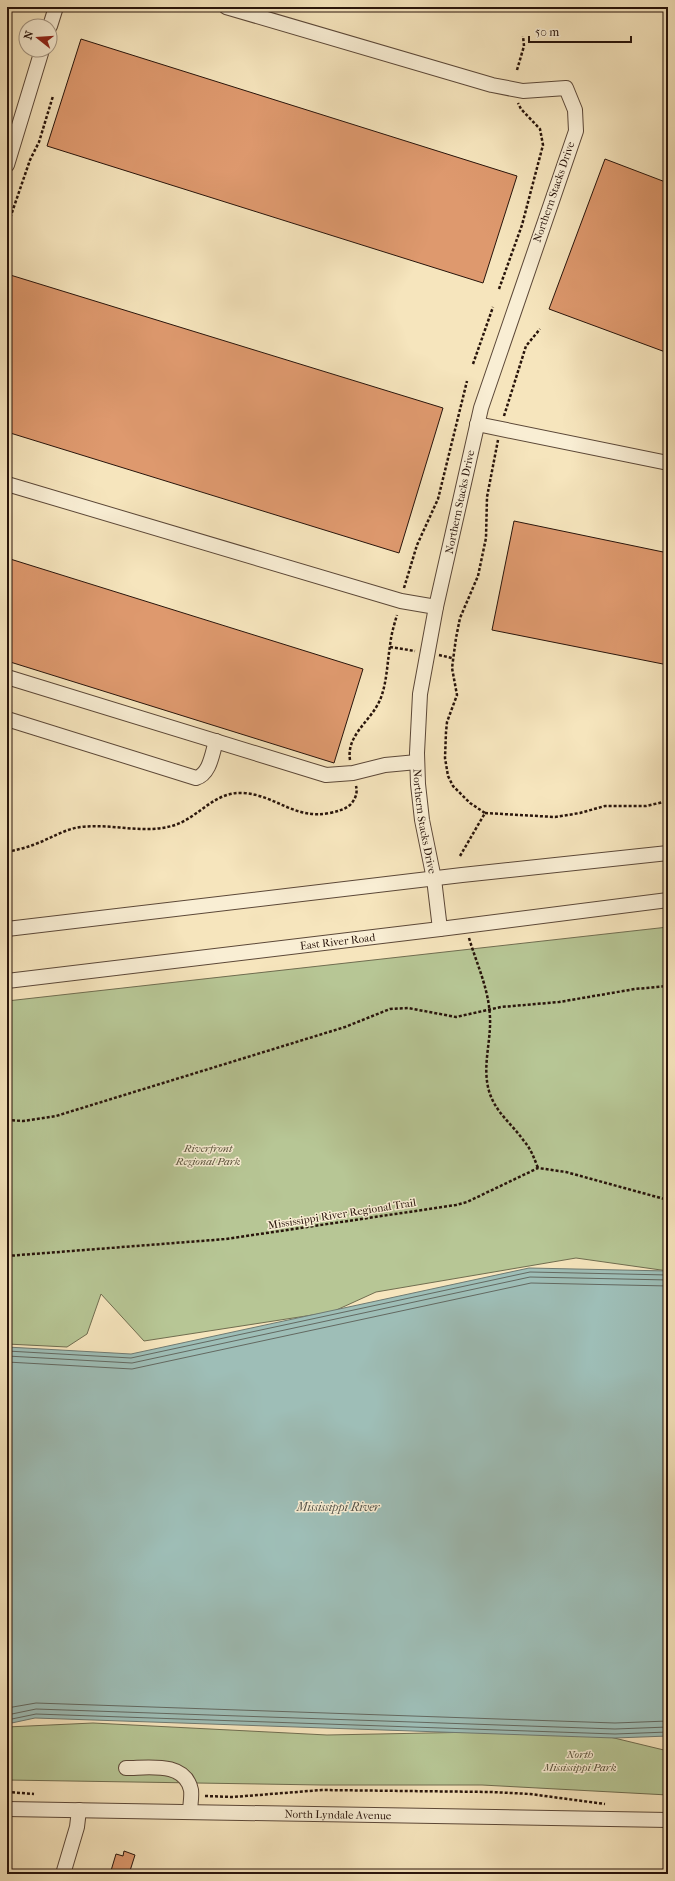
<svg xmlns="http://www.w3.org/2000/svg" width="675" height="1881" font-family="'IM FELL French Canon',serif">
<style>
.green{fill:#b7c695;stroke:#706d50}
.water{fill:#9ebeb7;stroke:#6f7a72}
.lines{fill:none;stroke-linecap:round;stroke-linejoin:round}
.shore{stroke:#636961;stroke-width:1}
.building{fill:#de996e;stroke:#28140b}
.minor-casing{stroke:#5c4838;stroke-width:16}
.path{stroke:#28140b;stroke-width:2.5;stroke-dasharray:3 2;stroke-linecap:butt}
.minor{stroke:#f9eed4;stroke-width:14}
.labels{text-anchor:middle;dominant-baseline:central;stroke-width:3;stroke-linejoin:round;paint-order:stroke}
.street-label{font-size:11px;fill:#28140b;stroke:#f9eed4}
.park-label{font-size:11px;font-style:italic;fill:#5a523b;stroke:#f9eed4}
.water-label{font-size:12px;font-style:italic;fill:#515047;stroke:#f9eed4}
</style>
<rect width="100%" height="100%" fill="#f6e5bd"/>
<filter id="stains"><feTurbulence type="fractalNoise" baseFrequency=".005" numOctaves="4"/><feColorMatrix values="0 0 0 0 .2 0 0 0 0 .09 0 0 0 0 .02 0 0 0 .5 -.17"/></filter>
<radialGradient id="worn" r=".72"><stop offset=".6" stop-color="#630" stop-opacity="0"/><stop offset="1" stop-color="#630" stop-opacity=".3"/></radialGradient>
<g class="green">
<polygon points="668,927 668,1271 576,1258 376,1292 332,1312 144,1341 101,1294 87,1334 67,1347 7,1344 7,1001"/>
<polygon points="93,1723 327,1735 581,1730 668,1751 668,1795 482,1785 322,1785 7,1780 7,1727"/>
</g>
<polygon class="water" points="529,1268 668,1271 668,1736 615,1738 35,1718 7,1724 7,1347 131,1354"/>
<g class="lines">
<g class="shore">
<polyline points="7,1351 131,1358 530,1272 668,1275"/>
<polyline points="7,1356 132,1363 530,1277 668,1280"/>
<polyline points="7,1362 132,1369 531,1283 668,1286"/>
<polyline points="7,1708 36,1703 615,1723 668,1721"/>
<polyline points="7,1715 36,1709 615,1729 668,1727"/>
<polyline points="7,1720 36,1714 615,1734 668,1732"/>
</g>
</g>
<g class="building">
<polygon points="81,39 517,176 483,283 47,146"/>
<polygon points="605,159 668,183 668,353 549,309"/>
<polygon points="7,274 443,408 399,553 7,432"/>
<polygon points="514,521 668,553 668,665 492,630"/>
<polygon points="7,558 363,669 334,763 7,661"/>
<polygon points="124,1851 135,1855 129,1874 110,1874 116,1854 123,1856"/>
</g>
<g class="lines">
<g class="minor-casing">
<g id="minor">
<path id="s1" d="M226 7 492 85 523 91 566 88 575 110 576 131 481 408 436 607 420 694 417 753 418 784 422 820 434 879 440 929"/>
<polyline points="50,26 56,7"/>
<polyline points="7,165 42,50"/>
<polyline points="477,424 668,463"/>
<polyline points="7,484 401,601 436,607"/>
<polyline points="7,677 326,775 353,773 385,765 417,762"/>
<path d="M7 719 196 778C210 774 212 754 216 741"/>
<polyline points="7,929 462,875 668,853"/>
<path id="s2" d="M7 981 440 929 668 900"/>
<path d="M126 1768C148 1768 185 1761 191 1790 192 1797 190 1805 190 1812"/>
<path id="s3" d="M7 1809 668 1820"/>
<polyline points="63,1874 77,1827 79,1810"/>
</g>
</g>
<g class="path">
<polyline points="517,70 524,46 523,36"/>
<polyline points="7,227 30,160 39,142 53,96"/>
<polyline points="499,289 522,225 543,145 540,129 521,109 518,103"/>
<polyline points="473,364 493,307"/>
<polyline points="504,416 526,346 540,329"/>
<polyline points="404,588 417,545 438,499 467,381"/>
<polyline points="390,647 415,651"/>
<polyline points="439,655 452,658"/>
<path d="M350 760C346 735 371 721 380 700 387 683 387 664 390 646 391 635 394 625 397 615"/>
<polyline points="485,813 555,817 580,813 605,806 646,806 668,801"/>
<path d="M7 852C16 850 25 848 33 845 50 839 64 829 81 827 112 823 145 835 175 825 199 817 215 791 243 793 276 795 294 820 330 813 338 811 344 810 350 805 355 800 358 793 356 786"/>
<polyline points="460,856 485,813 470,803 453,786 448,776 445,758 446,732 447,722 457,695 452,668 456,638 460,618 478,576 486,538 487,497 498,440"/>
<path d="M469 938C477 965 489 989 490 1018 491 1043 482 1066 489 1091 495 1112 512 1124 524 1141 531 1149 534 1158 538 1168"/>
<polyline points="7,1120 23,1121 56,1116 345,1027 390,1009 408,1008 456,1017 501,1007 559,1002 635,989 668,986"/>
<polyline points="7,1256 226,1239 456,1205 467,1202 538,1168 566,1172 668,1200"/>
<polyline points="7,1792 34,1794"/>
<polyline points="205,1796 233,1797 322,1790 492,1792 530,1794 605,1804"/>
</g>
<use href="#minor" class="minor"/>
</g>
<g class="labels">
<g class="street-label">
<text transform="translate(554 192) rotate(-71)">Northern Stacks Drive</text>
<text transform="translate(460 502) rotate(-78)">Northern Stacks Drive</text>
<text stroke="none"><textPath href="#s1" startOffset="1110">Northern Stacks Drive</textPath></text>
<text stroke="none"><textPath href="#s2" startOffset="333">East River Road</textPath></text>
<text transform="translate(342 1214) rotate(-9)">Mississippi River Regional Trail</text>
<text stroke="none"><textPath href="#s3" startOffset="331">North Lyndale Avenue</textPath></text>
</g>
<g class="park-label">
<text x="208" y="1148">Riverfront<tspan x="208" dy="13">Regional Park</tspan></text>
<text x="580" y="1754">North<tspan x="580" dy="13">Mississippi Park</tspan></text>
</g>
<g class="water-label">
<text x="338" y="1507">Mississippi River</text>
</g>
</g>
<rect width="675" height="1881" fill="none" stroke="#f6e5bd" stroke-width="24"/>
<rect x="8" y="8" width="659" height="1865" fill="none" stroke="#28140b" stroke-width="2"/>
<rect x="12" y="12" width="651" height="1857" fill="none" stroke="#28140b"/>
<g transform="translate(38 38) rotate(287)"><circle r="19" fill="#f9eed4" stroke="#a59784"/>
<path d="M0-3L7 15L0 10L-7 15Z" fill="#8f2418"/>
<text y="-6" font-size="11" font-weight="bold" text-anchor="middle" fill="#28140b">N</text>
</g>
<path d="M529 36v6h102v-6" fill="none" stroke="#28140b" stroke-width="2"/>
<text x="535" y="36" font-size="12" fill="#28140b" stroke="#f9eed4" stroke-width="3" paint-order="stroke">50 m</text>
<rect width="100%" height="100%" filter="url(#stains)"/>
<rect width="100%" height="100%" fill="url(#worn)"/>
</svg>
